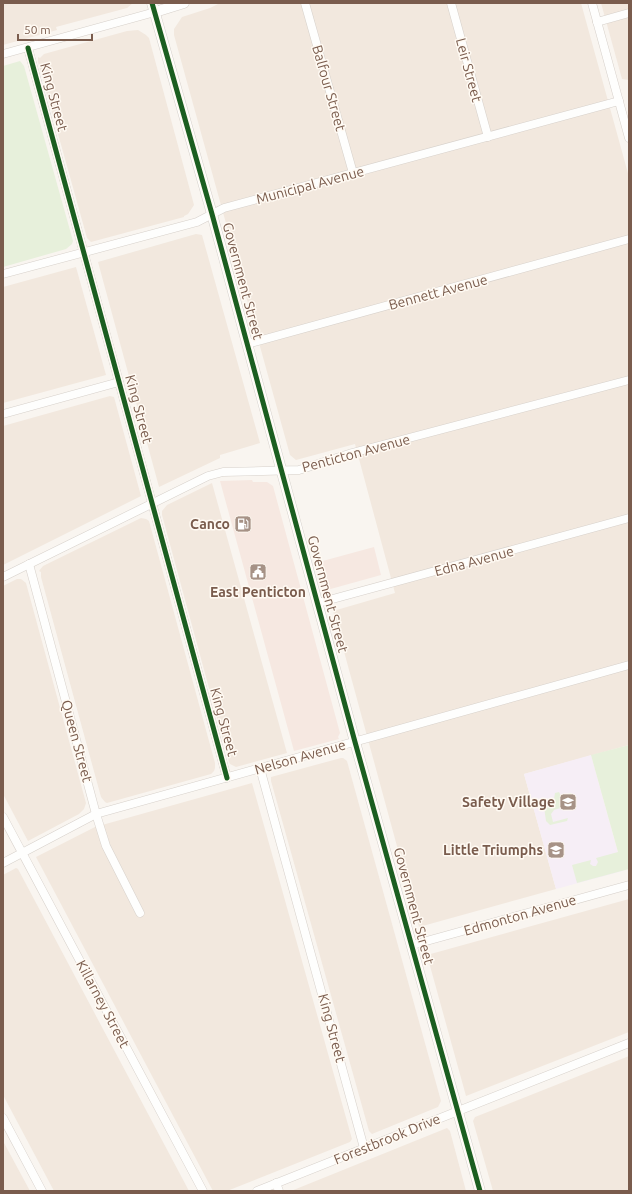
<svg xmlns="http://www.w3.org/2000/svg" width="632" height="1194" font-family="Ubuntu,sans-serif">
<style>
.residential{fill:#f2e8de}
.commercial{fill:#f6e8e1}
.education{fill:#f6eef6}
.green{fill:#e7f0db}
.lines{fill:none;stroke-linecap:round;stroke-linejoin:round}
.minor-casing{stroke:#d7d1cb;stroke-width:9}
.tertiary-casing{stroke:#d7d1cb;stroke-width:11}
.minor{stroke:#fefefd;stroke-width:8}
.tertiary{stroke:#fefefd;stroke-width:10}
.cycleway-casing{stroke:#fffaf3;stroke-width:8}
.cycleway{stroke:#1b5e20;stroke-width:5}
.labels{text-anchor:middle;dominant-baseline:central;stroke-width:3;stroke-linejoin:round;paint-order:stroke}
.street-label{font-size:14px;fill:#7a5c4d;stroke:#fffaf3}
.poi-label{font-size:14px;font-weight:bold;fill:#7a5c4d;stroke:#fffaf3;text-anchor:end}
</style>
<rect width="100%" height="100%" fill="#f9f5f0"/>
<g class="residential">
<polygon points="3,3 133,3 127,8 56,27 57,30 3,45"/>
<polygon points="220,3 581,3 629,177 629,745 524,774 556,889 419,927 333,611 395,593 355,444 296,460 290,455 174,35 174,29 182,17 210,8"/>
<polygon points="601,3 629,3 629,80 622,79"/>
<polygon points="138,30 146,35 149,38 194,205 188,214 184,216 184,217 91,242 87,238 38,62 38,57 40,58 44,54 127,31"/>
<polygon points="196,234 202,235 260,443 220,455 220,458 159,487 98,262"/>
<polygon points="76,267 106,375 3,403 3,287"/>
<polygon points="110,396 114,397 141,496 3,565 3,426"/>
<polygon points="212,483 287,753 236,767 230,764 229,762 162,515 162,511 167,505"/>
<polygon points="141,518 146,519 149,521 215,763 215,768 214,771 211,774 107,803 105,802 101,797 41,577 41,572 39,571 43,566"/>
<polygon points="17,579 21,579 26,583 86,803 84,809 79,814 28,841 3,794 3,586"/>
<polygon points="341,758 343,758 347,761 441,1101 438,1107 372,1134 369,1131 271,781 271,777"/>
<polygon points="252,783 352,1139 350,1142 227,1191 213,1191 36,857 95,827"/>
<polygon points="16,868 18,869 189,1191 54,1191 3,1095 3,875"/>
<polygon points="629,899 629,1032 466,1096 427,955"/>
<polygon points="629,1056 629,1191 493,1191 473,1121 475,1117"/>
<polygon points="447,1128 450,1131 466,1191 291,1191"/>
<polygon points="3,1141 30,1191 3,1191"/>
</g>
<g class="commercial">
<polygon points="252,480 253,482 267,482 273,486 340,733 338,737 339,739 294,751 220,481"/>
<polygon points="374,547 381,575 327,590 319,562"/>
</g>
<polygon class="education" points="591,755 623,871 556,889 524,774"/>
<g class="green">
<polygon points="20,61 24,66 73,241 72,244 66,249 3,267 3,66"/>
<polygon points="629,745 629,869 577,883 572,865 591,860 590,864 593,866 596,866 598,862 596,858 618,852 591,755"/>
<polygon points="559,792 561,796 571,793 573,798 570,805 554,810 551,814 553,822 568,818 567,821 550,825 546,821 544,807 554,799 555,793"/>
</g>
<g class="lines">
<g class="minor-casing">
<g id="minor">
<polyline points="305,3 353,173"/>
<polyline points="451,3 488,137"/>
<polyline points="592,3 629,138"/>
<polyline points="597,22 629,13"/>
<polyline points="28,48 227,778"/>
<polyline points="3,54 155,12"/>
<polyline points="3,274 197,222 224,208 619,101"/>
<polyline points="247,344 629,239"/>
<polyline points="3,414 119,382"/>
<polyline points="29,564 96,814 106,846 140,913"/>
<polyline points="3,577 208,476 223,472 299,470 352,453 629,380"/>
<polyline points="318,603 629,518"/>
<polyline points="260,768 364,1148"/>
<polyline points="3,817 203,1191"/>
<polyline points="3,863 96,814 629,665"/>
<polyline points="412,945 629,885"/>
<polyline points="3,1118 42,1191"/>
<polyline points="276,1183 279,1191"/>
<polyline points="257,1191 629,1043"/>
</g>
</g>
<g class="tertiary-casing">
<g id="tertiary">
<polyline points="152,3 212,214 355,742 480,1191"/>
<polyline points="155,12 184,3"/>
</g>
</g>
<use href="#minor" class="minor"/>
<use href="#tertiary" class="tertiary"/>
<g class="cycleway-casing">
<g id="cycleway">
<polyline points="152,3 212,214 355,742 480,1191"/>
<polyline points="28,48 227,778"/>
</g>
</g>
<use href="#cycleway" class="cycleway"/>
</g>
<defs>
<g id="fuel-square" transform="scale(0.9)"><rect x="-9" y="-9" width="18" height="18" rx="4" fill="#a69286" stroke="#fffaf3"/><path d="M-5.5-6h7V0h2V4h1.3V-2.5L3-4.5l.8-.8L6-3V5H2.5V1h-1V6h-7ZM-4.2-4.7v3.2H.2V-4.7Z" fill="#fff"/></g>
<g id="civic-square" transform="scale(0.9)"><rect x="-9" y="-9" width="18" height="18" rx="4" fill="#a69286" stroke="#fffaf3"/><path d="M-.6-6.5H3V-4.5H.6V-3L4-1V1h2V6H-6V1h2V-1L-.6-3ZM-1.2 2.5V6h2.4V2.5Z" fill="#fff"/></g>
<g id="school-square" transform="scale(0.9)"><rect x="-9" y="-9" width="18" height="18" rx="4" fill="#a69286" stroke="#fffaf3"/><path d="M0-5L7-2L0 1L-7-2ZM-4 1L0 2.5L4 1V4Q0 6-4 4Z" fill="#fff"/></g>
</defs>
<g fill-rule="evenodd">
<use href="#fuel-square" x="243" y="524"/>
<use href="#civic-square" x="258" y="572"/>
<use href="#school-square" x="568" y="802"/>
<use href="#school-square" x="556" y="850"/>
</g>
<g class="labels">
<g class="street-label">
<text transform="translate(469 70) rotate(75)">Leir Street</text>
<text transform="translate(329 88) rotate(74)">Balfour Street</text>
<text transform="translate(54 97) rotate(75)">King Street</text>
<text transform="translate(310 185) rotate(-15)">Municipal Avenue</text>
<text transform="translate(243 281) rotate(75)">Government Street</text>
<text transform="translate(438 292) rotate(-15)">Bennett Avenue</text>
<text transform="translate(139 409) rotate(75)">King Street</text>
<text transform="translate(356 453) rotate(-15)">Penticton Avenue</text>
<text transform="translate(474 561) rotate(-15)">Edna Avenue</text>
<text transform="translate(328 594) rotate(75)">Government Street</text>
<text transform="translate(224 722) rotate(75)">King Street</text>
<text transform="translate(77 741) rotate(75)">Queen Street</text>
<text transform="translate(300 757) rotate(-16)">Nelson Avenue</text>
<text transform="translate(414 906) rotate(75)">Government Street</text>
<text transform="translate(520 915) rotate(-16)">Edmonton Avenue</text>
<text transform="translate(103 1004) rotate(62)">Killarney Street</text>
<text transform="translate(332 1028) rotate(75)">King Street</text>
<text transform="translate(387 1139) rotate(-22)">Forestbrook Drive</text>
</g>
<g class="poi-label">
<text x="230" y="524">Canco</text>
<text x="258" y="592" text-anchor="middle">East Penticton</text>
<text x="555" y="802">Safety Village</text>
<text x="543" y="850">Little Triumphs</text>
</g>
</g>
<rect width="632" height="1194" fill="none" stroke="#7a5c4d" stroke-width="8"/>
<path d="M18 34v6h74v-6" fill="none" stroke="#7a5c4d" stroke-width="2"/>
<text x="24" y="34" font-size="12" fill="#7a5c4d" stroke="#fffaf3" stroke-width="3" paint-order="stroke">50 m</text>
</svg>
